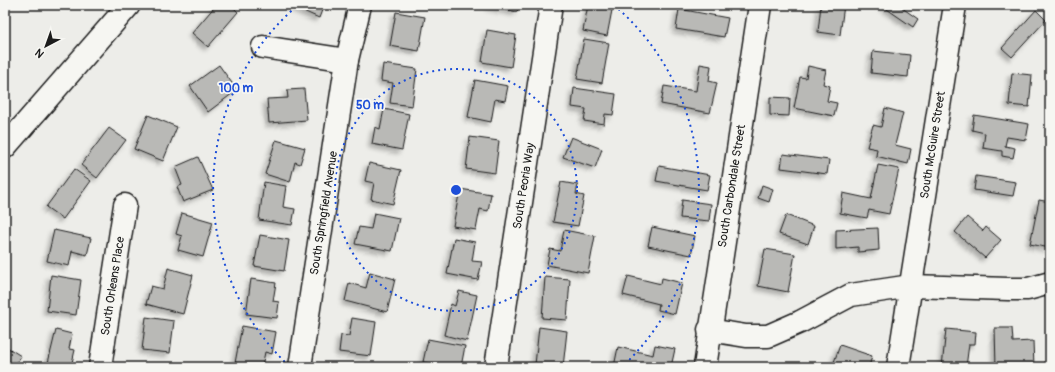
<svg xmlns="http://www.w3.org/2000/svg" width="1055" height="372" font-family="Pangolin,sans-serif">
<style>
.building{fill:#b9b9b6;stroke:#1c1c1c;filter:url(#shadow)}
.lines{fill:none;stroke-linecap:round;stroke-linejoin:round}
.minor-casing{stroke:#1c1c1c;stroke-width:25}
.major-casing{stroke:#1c1c1c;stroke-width:25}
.minor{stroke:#f6f6f2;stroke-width:22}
.major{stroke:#f6f6f2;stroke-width:22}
.ring{fill:none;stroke:#1d4ed8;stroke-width:2;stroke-dasharray:2 4}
.labels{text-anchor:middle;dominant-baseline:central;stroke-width:3.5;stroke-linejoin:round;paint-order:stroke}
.street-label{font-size:12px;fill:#1c1c1c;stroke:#f6f6f2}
.centre{fill:#1d4ed8;stroke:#f6f6f2;stroke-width:2}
.ring-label{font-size:12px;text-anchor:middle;font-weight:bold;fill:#1d4ed8;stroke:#f6f6f2;stroke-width:3.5;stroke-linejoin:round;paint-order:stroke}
</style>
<defs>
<filter id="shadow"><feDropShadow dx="-3.5" dy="3.5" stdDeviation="2" flood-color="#0004"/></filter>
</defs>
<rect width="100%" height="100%" fill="#edede9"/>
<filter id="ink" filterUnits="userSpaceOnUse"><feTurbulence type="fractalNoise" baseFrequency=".025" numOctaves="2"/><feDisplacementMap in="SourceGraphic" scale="8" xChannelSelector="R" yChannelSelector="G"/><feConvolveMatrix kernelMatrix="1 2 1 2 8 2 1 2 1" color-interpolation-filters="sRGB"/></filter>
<g filter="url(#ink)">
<g class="building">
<polygon points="216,5 231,5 238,12 208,47 192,33"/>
<polygon points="290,5 324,5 319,18"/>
<polygon points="488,5 519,5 517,12 488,6"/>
<polygon points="588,5 613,5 607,36 583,31"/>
<polygon points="821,5 844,5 840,35 818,32"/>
<polygon points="881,5 898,5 918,19 913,27"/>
<polygon points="679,9 728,18 724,37 676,29"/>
<polygon points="1036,10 1046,20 1012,57 1002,48"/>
<polygon points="396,12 425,17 419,51 390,46"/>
<polygon points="487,30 516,35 511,67 482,62"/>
<polygon points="584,39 609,43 602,83 577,79"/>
<polygon points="873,51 910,55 908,77 871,73"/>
<polygon points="383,64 417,69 412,106 390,103 393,83 381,81"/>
<polygon points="700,64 711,66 709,81 717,83 710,113 661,104 664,86 696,91"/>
<polygon points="219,65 237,90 208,112 190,86"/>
<polygon points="808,66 826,70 823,84 830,86 827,101 837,103 834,116 794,108 800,77 806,78"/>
<polygon points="1012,73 1032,75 1029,107 1009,105"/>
<polygon points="475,80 508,86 505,101 495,99 491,122 468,117"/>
<polygon points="574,88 616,94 613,115 605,114 604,124 584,121 586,109 572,107"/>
<polygon points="304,89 307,120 269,123 267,99 288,98 287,90"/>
<polygon points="770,97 790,98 789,116 770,115"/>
<polygon points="885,108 903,113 895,145 911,149 908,164 876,156 877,149 867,147 873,125 881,127"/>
<polygon points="384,109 409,114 402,150 372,144 375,127 380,129"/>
<polygon points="148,115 177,127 163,161 134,149"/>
<polygon points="974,115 1029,124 1026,140 1007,137 1005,146 1015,148 1013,158 1002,156 1002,151 983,148 985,133 972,130"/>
<polygon points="109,128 126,140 97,178 81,165"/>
<polygon points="470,137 499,141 495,173 466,169"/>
<polygon points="571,137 602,149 595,168 563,157"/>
<polygon points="276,140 305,148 300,164 295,162 290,182 265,174"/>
<polygon points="783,154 829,160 827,174 781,168"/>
<polygon points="198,157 213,190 183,202 177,187 182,185 175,167"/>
<polygon points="369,163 401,170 393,204 371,199 374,183 365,181"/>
<polygon points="878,165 899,169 889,214 869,210 867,218 840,213 843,193 871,199"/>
<polygon points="659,166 710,175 707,190 656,181"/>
<polygon points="74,169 91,181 63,219 46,207"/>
<polygon points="976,176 1016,182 1013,196 974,190"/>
<polygon points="264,182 286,186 283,207 295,209 292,225 259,220"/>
<polygon points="561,182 578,185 576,194 584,196 578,226 553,222"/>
<polygon points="762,185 773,189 769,202 758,198"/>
<polygon points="460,189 491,194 488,211 480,209 476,230 453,226"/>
<polygon points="682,200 711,204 709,221 680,218"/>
<polygon points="1039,200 1050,202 1050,248 1030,244"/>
<polygon points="182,213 213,222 203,257 178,250 182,236 176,234"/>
<polygon points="374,213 399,218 392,251 355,244 359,227 371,229"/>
<polygon points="786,215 814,226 808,244 779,234"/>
<polygon points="967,217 983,231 986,227 1001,240 985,258 955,232"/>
<polygon points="652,227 695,236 691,255 648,246"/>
<polygon points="878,228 879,250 858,252 858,247 836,249 836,230"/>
<polygon points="54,230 91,238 87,255 72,251 69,266 47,261"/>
<polygon points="564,230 595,236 588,273 547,265 550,249 560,251"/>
<polygon points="260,235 289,240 284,271 254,266"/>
<polygon points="454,238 475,242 472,261 482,262 478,280 447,274"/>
<polygon points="765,249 795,254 788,292 758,286"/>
<polygon points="168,268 193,275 183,314 146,304 151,286 163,289"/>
<polygon points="370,272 395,279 387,312 345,301 349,283 366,288"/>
<polygon points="51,275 81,280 76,315 47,311"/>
<polygon points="628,276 661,284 662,278 682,283 675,314 658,310 659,304 623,295"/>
<polygon points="545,277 570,279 567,320 542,318"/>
<polygon points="251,279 276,283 273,301 279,302 277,318 246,314"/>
<polygon points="459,291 477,295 467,341 444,335 451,304 455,306"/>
<polygon points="146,317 174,321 170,353 142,350"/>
<polygon points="352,318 376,322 371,356 339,352 341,335 349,336"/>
<polygon points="242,326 276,332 272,354 265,352 262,367 235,363"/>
<polygon points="539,327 567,331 563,367 535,365"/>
<polygon points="995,328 1012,328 1013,342 1033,341 1034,367 996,367"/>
<polygon points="946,329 976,332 975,344 969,344 966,367 942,367"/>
<polygon points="56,330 72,334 69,349 75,350 71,367 47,367"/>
<polygon points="428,339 465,346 461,367 433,367 433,364 423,362"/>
<polygon points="655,345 675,349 671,367 614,367 618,347 653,355"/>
<polygon points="840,345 872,356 869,367 838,367 833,365"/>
<polygon points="5,346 21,356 14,367 5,367"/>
</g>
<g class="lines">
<g class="minor-casing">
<g id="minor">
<polyline points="263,47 347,60"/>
<polyline points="709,330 746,336 768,336 800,322 851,295 911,286 1008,289 1028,289 1050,283"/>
<polyline points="100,367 125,205"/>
<polyline points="300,367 347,60 360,5"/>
<polyline points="496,367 551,5"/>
<polyline points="705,367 760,5"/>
<polyline points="898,367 955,5"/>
</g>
</g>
<g class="major-casing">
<polyline id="major" points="5,147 129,5"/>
</g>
<use href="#minor" class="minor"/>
<use href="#major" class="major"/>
</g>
</g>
<g class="ring">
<circle cx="456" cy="190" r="121"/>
<path d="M289 366A243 243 0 0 1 298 5M614 5A243 243 0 0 1 623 366"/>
</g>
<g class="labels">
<g class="street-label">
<text transform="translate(933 145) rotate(-81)">South McGuire Street</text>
<text transform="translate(524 186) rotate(-81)">South Peoria Way</text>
<text transform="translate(732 186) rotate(-81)">South Carbondale Street</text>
<text transform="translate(324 213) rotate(-81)">South Springfield Avenue</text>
<text transform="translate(113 286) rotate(-81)">South Orleans Place</text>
</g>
</g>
<circle cx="456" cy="190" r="6" class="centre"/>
<g class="ring-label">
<text x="236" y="92">100 m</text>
<text x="370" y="109">50 m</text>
</g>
<rect width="1055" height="372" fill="none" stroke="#f6f6f2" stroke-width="20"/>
<rect x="10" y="10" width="1035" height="352" fill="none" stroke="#1c1c1c" stroke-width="1.5" filter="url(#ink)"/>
<g transform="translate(46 46) rotate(221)" stroke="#f6f6f2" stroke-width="3" paint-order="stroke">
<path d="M0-3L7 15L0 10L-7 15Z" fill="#1c1c1c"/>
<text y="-6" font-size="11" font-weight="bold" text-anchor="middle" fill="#1c1c1c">N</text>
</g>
</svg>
